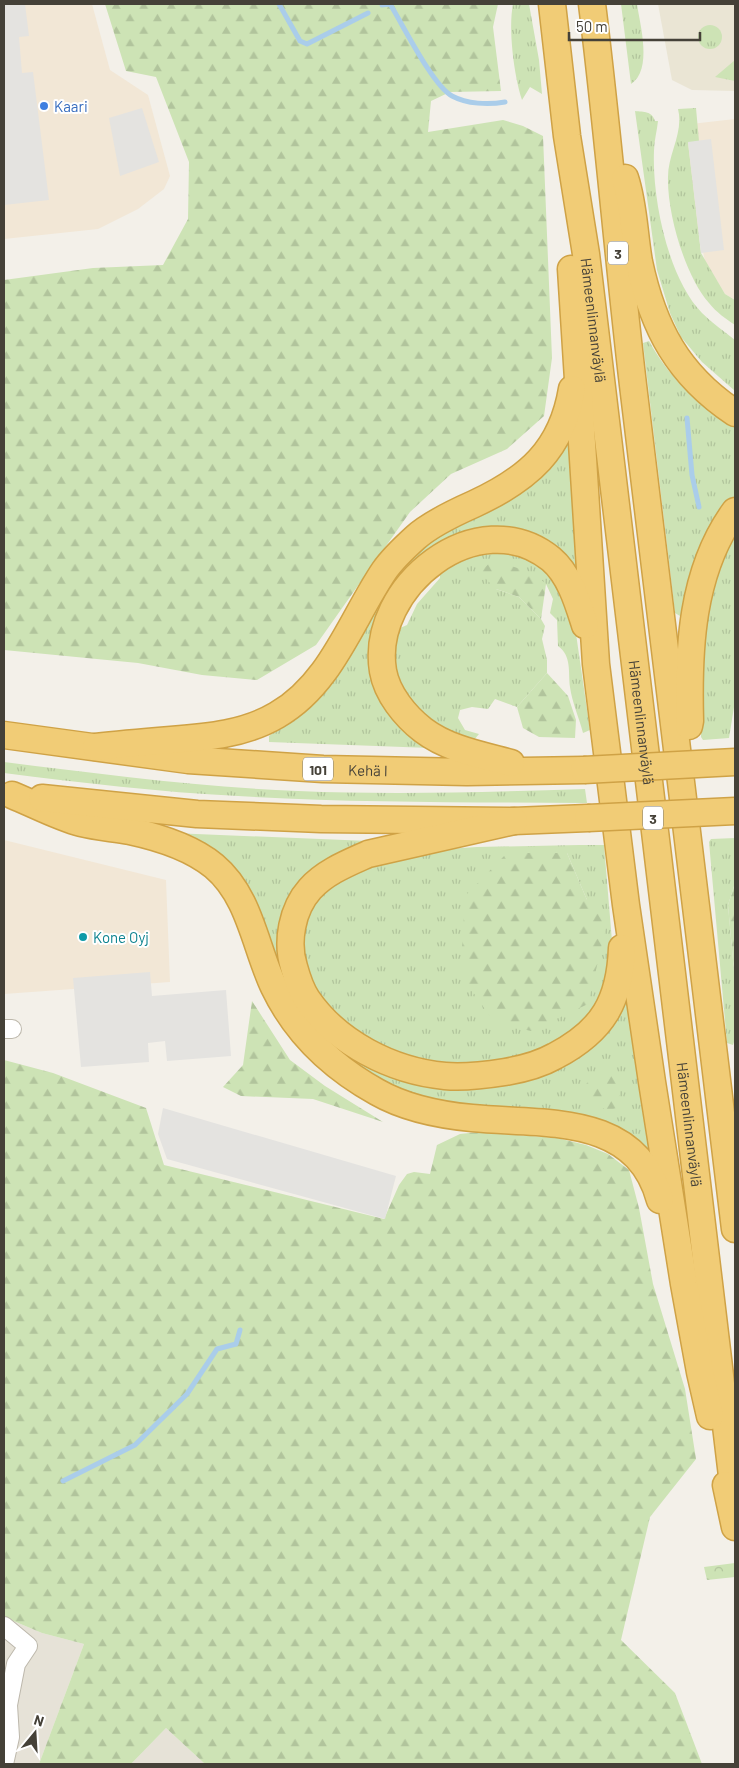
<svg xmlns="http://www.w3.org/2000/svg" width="739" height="1768" font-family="Barlow,sans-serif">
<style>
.residential{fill:#e6e2d7}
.commercial{fill:#f2e7d6}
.education{fill:#eae5d4}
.grass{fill:url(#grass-tufts);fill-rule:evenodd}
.forest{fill:url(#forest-firs)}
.park{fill:url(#park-crowns)}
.parking{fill:#e4e3e0}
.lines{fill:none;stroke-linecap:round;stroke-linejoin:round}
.stream{stroke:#aacdea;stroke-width:5}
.minor-casing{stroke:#bdb8ac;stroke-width:20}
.highway-casing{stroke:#cfa246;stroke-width:29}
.minor{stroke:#fff;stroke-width:18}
.highway{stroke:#f1cc76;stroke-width:26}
.highway-bridge-casing{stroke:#cfa246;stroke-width:29;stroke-linecap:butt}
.highway-bridge{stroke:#f1cc76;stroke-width:26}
.shop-dot{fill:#3f7fe0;stroke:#fff;stroke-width:2}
.culture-dot{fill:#0f9aa8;stroke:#fff;stroke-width:2}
.labels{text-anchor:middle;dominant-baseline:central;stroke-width:4;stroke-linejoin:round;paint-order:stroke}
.shield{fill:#fff;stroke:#7d7a74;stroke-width:1}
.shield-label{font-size:14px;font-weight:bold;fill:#454138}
.shop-label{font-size:15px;fill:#366cbe;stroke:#fff;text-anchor:start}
.street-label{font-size:15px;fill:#454138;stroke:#fff}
.culture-label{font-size:15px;fill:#0d838f;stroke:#fff;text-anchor:start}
</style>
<defs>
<pattern id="grass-tufts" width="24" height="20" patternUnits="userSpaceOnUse" patternTransform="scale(1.25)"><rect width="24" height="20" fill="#cde3b5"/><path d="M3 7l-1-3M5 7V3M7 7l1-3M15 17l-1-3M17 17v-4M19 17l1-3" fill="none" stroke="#b1c49c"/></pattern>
<pattern id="forest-firs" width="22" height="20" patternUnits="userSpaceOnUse" patternTransform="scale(1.25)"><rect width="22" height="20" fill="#cde3b5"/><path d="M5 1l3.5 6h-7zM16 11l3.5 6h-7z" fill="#b1c49c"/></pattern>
<pattern id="park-crowns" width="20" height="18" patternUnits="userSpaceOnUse" patternTransform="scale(1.25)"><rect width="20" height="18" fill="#cde3b5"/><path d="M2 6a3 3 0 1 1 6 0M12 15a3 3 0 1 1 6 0" fill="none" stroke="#b1c49c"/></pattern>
</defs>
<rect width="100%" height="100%" fill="#f3f0e9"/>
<g class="residential">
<polygon points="4,1617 42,1633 84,1644 39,1764 4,1764"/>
<polygon points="166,1728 205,1764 131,1764"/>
</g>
<g class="commercial">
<polygon points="4,4 92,4 110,70 148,95 170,176 164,189 138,209 98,229 4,239"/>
<polygon points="735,119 735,300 725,294 705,261 689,189 682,125"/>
<polygon points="4,840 166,880 170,982 4,994"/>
</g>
<polygon class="education" points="658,4 735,4 735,91 692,90 672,80"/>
<g class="grass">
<path d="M513 4H529L539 60 542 94 530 87 522 100C514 75 508 29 513 4Z"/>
<path d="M621 4H637C640 25 653 70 631 84Z"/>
<circle cx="710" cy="37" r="12"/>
<polygon points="735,60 735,81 715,77"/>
<path d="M696 108 699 141 688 143 701 253 725 294 735 300V325C726 319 716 312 709 303 685 276 667 213 668 177 668 154 684 132 678 109Z"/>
<path d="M635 111C644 112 652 111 655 121H658C657 131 654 141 654 151 652 199 668 278 702 313 712 323 724 331 735 340V391L702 362 681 337 670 313 657 270Z"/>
<path d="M649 341C671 380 697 404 735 426V497L724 510 686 613 680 616 675 613 643 343Z"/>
<polygon points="571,430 582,579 473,532 374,638 430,748 269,742 269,736 278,729 416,550"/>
<polygon points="735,526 735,701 729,738 703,740 701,737 700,679 710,589"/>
<path d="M508 548 555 576 574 620 590 730 583 733C579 718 572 702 570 687 568 672 572 656 558 646L557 620 550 613 553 599 546 584 496 589 519 597 541 619 545 626 542 639 547 660V673L517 707 495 699 488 709 472 707 460 710 458 718 465 730 479 734 474 740 438 727 411 705 395 674V637L400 628 407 625 417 604 440 578V572L453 560Z"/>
<path d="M4 762C101 774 199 787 298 791 394 795 489 792 585 789L587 803C470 802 354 803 238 796 159 792 82 783 4 773Z"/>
<polygon points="172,833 369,841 351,850 280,954 380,1066 564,1062 588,1051 602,1038 629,993 654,1160 494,1109 414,1097 351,1066 309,1026 270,952"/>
<polygon points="735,838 735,883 728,905 735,982 735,1039 733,1045 727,1043 709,842 711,839"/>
<path d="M579 845H604L613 953 605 995 571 1035 527 1057 474 1066 427 1062 402 1055 359 1034 317 996 303 961 304 928 309 911 323 892 340 878 381 862 446 849 477 847ZM507 853H567L587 900Z"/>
</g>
<g class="forest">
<polygon points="105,4 498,4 493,27 501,91 450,92 431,101 428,132 503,120 523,126 543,136 552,358 544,416 507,449 451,474 410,512 316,645 257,680 202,675 138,663 4,650 4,280 93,268 163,265 188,219 189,162 156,77 126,71"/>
<polygon points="492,560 533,573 546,584 541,619 519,597 496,589 480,573"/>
<polygon points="547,673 568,696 576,720 575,738 539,737 523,728 517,707"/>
<polygon points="507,853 567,853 587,900 607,923 588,1004 531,1031 494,1022 468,985 462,949 465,896"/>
<polygon points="735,883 735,982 728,905"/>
<polygon points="252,1001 290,1060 325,1086 383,1122 313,1099 241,1096 223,1087 243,1065"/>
<polygon points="4,1060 53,1073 146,1108 164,1165 384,1219 399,1185 407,1174 414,1172 430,1174 437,1145 460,1134 478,1132 557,1138 586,1145 608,1154 629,1170 639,1208 653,1284 685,1389 696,1459 650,1517 621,1640 675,1693 702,1764 205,1764 166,1728 131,1764 39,1764 84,1644 42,1633 4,1617"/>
<path d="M612 1072 622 1078 617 1108C603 1113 591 1103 579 1095L593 1074Z"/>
</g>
<polygon class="park" points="735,1563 735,1577 707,1580 704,1567"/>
<g class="parking">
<polygon points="4,4 25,4 29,36 19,37 22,73 33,72 49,200 4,205"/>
<polygon points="142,108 159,162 120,176 109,118"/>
<polygon points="711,139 724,250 701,253 688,142"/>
<polygon points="150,972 152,996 226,990 231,1056 167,1061 165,1041 148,1043 149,1062 81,1067 73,978"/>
<polygon points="163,1108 396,1176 385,1219 167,1159 158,1134"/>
</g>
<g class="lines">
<g class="stream">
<polyline points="279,4 300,41 307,44 368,13"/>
<path d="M390 4C403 25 433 86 452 96 467 104 488 105 505 102"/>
<polyline points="382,5 391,4"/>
<polyline points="687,418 692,475 699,507"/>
<polyline points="63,1481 135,1445 187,1394 217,1349 236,1344 240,1330"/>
</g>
<g class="minor-casing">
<g id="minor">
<polyline points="4,1029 12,1029"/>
<polyline points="4,1626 28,1646 16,1664 8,1705 10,1737 4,1764"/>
</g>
</g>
<g class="highway-casing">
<g id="highway">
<path id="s1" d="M552 4 567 136 586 254 735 1501"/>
<path d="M592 4C608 131 618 258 633 385L735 1229"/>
<path d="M625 178C634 205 634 234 639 262 653 328 678 375 735 413"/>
<polyline points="571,269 596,664 626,905 652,1082 684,1284 700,1372 710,1416"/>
<path d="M689 726 690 721C688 650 691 571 735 511"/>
<path id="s2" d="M4 735 188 760 323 769 467 772 584 770"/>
<path d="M96 747C121 744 146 742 171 740 208 737 245 734 277 715 331 684 351 620 384 571 393 558 404 548 415 538 430 524 456 512 474 504 528 479 562 450 572 389"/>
<path d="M511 763C481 755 448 749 423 730 405 716 387 694 383 671 369 587 478 500 551 559 570 575 578 603 585 625"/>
<path d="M12 795C34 804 58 817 81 823 97 827 114 828 130 831 158 837 192 848 214 866 250 896 255 947 274 987 296 1033 332 1067 377 1092 405 1108 440 1115 472 1118 543 1125 636 1112 660 1200"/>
<polyline points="42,798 197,814 321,819 514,821 588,818"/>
<path d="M514 821 368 854C348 863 325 872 310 889 292 909 286 942 294 967 297 978 301 990 307 999 337 1043 392 1071 445 1076 465 1078 486 1075 505 1072 523 1069 539 1065 555 1056 603 1031 620 1001 622 948"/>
<polyline points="726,1485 735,1527"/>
</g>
</g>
<use href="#minor" class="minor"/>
<use href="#highway" class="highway"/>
<g class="highway-bridge-casing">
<g id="highway-bridge">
<polyline points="584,770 735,762"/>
<polyline points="588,818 735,811"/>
</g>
</g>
<use href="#highway-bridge" class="highway-bridge"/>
</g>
<circle class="shop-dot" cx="44" cy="106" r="5"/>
<circle class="culture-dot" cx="83" cy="937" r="5"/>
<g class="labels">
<g class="shield">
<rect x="608" y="241.5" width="20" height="23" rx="4"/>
<rect x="303" y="757.5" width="30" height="23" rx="4"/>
<rect x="643" y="806.5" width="20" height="23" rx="4"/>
</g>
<g class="shield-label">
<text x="618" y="253">3</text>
<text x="318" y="769">101</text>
<text x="653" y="818">3</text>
</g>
<g class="shop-label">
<text x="54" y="106">Kaari</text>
</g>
<g class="street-label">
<text stroke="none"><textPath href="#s1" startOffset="319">Hämeenlinnanväylä</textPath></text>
<text stroke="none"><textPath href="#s1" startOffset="724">Hämeenlinnanväylä</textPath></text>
<text stroke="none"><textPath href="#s2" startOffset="366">Kehä I</textPath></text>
<text stroke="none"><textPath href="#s1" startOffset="1129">Hämeenlinnanväylä</textPath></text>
</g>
<g class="culture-label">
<text x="93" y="937">Kone Oyj</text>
</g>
</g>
<rect width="739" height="1768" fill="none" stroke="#454138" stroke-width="10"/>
<g transform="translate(35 1733) rotate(18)" stroke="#ffffff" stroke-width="4" paint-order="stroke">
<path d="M0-4L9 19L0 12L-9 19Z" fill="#454138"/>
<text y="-8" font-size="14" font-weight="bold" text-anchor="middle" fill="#454138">N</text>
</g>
<path d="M569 32v8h131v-8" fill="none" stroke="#454138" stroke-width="2.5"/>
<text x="576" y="32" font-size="15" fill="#454138" stroke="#ffffff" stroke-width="4" paint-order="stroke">50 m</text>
</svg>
